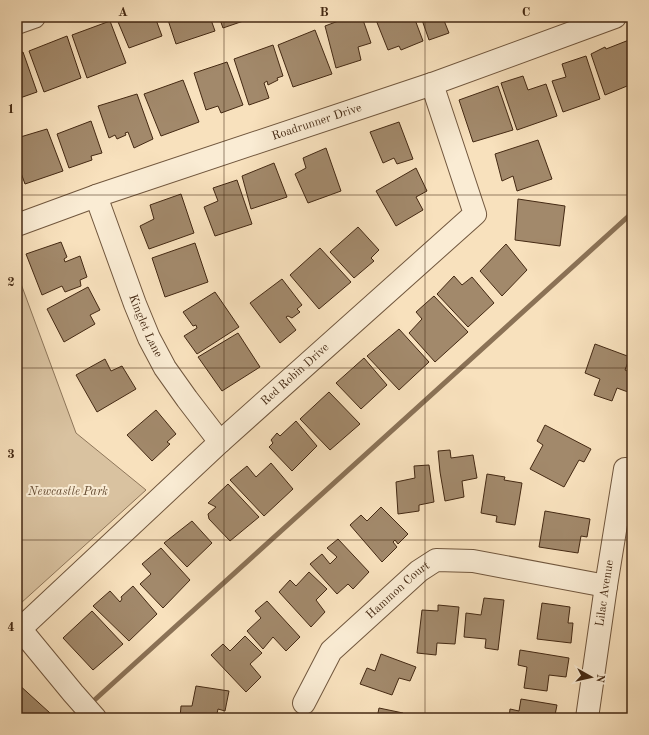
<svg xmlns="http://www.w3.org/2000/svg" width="649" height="735" font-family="'Old Standard TT',serif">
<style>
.green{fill:#d9c2a0;stroke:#8e765a}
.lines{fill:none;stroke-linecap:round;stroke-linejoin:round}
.stream{stroke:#8b7256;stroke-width:5}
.building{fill:#a2896b;stroke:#442913}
.minor-casing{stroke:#71573e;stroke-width:24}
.minor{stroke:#faecd4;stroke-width:22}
.grid{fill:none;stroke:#442913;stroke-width:1;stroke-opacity:0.55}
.labels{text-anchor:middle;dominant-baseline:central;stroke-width:4;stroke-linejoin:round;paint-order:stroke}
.street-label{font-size:12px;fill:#442913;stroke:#faecd4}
.park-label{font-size:12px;font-style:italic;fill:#62482f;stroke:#faecd4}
.neatline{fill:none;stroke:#442913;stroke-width:1.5}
.grid-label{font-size:13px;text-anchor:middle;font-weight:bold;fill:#442913}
</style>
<rect width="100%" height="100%" fill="#f8e1bd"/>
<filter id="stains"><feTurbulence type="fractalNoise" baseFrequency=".005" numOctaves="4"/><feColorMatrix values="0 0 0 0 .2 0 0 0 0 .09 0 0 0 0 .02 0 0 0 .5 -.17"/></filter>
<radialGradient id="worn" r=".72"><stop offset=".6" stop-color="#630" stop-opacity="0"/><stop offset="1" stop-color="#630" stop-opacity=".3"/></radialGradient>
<polygon class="green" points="17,273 76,433 146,490 21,603 17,600"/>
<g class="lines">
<polyline class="stream" points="89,705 632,213"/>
</g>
<g class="building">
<polygon points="116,17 155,17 162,36 129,48"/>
<polygon points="167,17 210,17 215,31 176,44"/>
<polygon points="219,17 255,17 223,28"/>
<polygon points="349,17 362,17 371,43 358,47 361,60 336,68 325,26"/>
<polygon points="385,17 414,17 423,41 401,50 399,46 388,50 376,20"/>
<polygon points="421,17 458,17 447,21 446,17 443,18 449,33 429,40"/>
<polygon points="110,21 126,63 87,78 72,35"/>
<polygon points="315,30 332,74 293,87 278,45"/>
<polygon points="67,36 81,78 44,92 29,51"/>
<polygon points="629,40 632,48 632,84 605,95 591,54 605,47 606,49"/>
<polygon points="273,45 283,76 277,78 278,80 268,85 267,81 264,83 269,98 249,105 234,59"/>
<polygon points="23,52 37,92 17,99 17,54"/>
<polygon points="586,56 600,99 563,112 552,81 566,77 562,64"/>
<polygon points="227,62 243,105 221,113 218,106 206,110 194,73"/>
<polygon points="523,76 528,90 546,84 557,116 517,130 501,83"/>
<polygon points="183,80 199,122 161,136 144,94"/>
<polygon points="498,86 513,130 473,142 459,100"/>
<polygon points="137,94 153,139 134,148 128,132 125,133 126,135 117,139 115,135 109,138 98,106"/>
<polygon points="91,121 102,153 91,156 92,160 69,168 57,134"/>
<polygon points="399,122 413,159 397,164 394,158 383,163 370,132"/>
<polygon points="47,129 63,171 25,184 17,162 17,138"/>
<polygon points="538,140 552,179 517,191 513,176 502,181 495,154"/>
<polygon points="326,148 341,191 308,203 295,174 306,168 303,158"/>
<polygon points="274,163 287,197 251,209 242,176"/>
<polygon points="416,168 427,191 416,197 423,210 396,226 376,191"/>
<polygon points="237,180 252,224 215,236 204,207 218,201 213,188"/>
<polygon points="181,194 194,233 149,249 140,226 154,219 150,205"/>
<polygon points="518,199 565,206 560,246 515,240"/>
<polygon points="358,227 379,250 371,258 374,261 354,278 330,252"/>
<polygon points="61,242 67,257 64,259 65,262 80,256 87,277 80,280 81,286 65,292 62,286 42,295 26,254"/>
<polygon points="195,243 208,282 165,297 152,258"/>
<polygon points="506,244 527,270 502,296 480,271"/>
<polygon points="320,248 351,282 319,309 290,275"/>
<polygon points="454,276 462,285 472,277 494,303 468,327 437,294"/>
<polygon points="282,279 302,305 297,309 300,312 292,318 288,316 286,317 296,330 280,343 250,303"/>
<polygon points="88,287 100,310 90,315 95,324 64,342 47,309"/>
<polygon points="215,292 239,327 197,354 184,336 197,328 196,325 193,326 183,312"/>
<polygon points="434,296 468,332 435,362 409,333 422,319 416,312"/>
<polygon points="399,329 429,362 399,390 367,356"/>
<polygon points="238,333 260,367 222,391 198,357"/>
<polygon points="595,344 630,357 625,370 632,373 632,380 628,392 617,388 612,401 594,395 600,379 585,373"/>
<polygon points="364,358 387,385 361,409 336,383"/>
<polygon points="105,359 111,371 122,366 136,389 97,412 76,375"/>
<polygon points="329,392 360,424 330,450 300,419"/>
<polygon points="156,410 176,434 167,442 170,444 152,461 127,435"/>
<polygon points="296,421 317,446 292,471 269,447 273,443 271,440 277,433 280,436"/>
<polygon points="545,425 591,449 584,462 579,460 564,487 530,469 543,445 537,441"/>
<polygon points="450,450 451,458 473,455 477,478 462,481 464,497 445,501 440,472 438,451"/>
<polygon points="271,463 293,489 264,516 230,480 247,466 256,477"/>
<polygon points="429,465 434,502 419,505 419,511 398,514 396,482 415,478 414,466"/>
<polygon points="487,474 505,477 504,480 522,483 515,525 496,522 497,516 481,513"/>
<polygon points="228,484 259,517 230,541 209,519 208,514 216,507 208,503"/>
<polygon points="381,507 408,534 398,544 395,540 393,542 397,547 382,562 350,525 361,515 367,521"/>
<polygon points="545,511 590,519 587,537 581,536 578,553 539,547"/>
<polygon points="192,521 212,543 187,567 164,543"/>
<polygon points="338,539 369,572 353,589 348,584 337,594 310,564 322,554 330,564 337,557 327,548"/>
<polygon points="161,548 190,580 163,608 140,584 151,574 142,564"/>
<polygon points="309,572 327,589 316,600 325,612 311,627 279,592 290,580 296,586"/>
<polygon points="133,586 157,614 129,641 93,606 110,591 120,602 122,599 121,597"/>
<polygon points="484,598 504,600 498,650 485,648 486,639 464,637 466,613 481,615"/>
<polygon points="267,601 300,637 286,651 273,637 263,649 247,631 261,618 255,611"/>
<polygon points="542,603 570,607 568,623 573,623 571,643 537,639"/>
<polygon points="438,605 459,607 455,644 437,643 436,655 417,653 422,610 438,611"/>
<polygon points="92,611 123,644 93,670 63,638"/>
<polygon points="245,636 262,653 250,664 261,677 246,692 211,655 223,644 230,651"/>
<polygon points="520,650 569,658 566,677 549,675 547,691 524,688 527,667 518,665"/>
<polygon points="381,654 416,667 410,681 399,678 392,695 360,684 367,668 375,671"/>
<polygon points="17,683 50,713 46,718 17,718"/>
<polygon points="196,686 229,691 225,711 218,709 216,718 180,718 181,706 192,706"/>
<polygon points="521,699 557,705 555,715 561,716 561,718 509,718 510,709 519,711"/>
<polygon points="379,708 403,713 402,718 377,718"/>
<polygon points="629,709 632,710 632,718 627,718"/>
</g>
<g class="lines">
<g class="minor-casing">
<g id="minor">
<polyline points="17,23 34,17"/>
<path id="s1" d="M96 196 135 304 149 338 165 368 187 399 220 442"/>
<path id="s2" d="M17 225 96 196 432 84 615 17"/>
<polyline points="17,625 73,693 95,718"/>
<path id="s3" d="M17 632 220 442 475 214 432 84"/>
<path id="s4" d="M304 703 331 651 419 571 436 560 473 561 606 586"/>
<path id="s5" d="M587 718 606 586 625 469 632 470"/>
</g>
</g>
<use href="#minor" class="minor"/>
</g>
<path class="grid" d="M224 17V718M425 17V718M17 195H632M17 368H632M17 540H632"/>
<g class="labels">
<g class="street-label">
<text stroke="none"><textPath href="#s2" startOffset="317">Roadrunner Drive</textPath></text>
<text stroke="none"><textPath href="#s1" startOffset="139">Kinglet Lane</textPath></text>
<text stroke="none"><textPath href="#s3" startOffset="379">Red Robin Drive</textPath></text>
<text stroke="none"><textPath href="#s4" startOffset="149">Hammon Court</textPath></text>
<text stroke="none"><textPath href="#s5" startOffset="126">Lilac Avenue</textPath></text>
</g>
<g class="park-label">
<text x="68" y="492">Newcastle Park</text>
</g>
</g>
<rect width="649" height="735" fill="none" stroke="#f8e1bd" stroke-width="44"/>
<g transform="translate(591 677) rotate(98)" stroke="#faecd4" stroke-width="3" paint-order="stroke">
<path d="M0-3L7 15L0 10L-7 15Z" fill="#442913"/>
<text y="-6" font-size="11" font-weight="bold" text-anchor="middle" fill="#442913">N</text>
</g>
<rect x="22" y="22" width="605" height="691" class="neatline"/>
<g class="grid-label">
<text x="123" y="16">A</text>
<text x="324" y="16">B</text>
<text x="526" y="16">C</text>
<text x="11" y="113">1</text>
<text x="11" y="286">2</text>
<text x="11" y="458">3</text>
<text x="11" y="631">4</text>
</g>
<rect width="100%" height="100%" filter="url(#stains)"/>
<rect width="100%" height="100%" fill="url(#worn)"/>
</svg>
